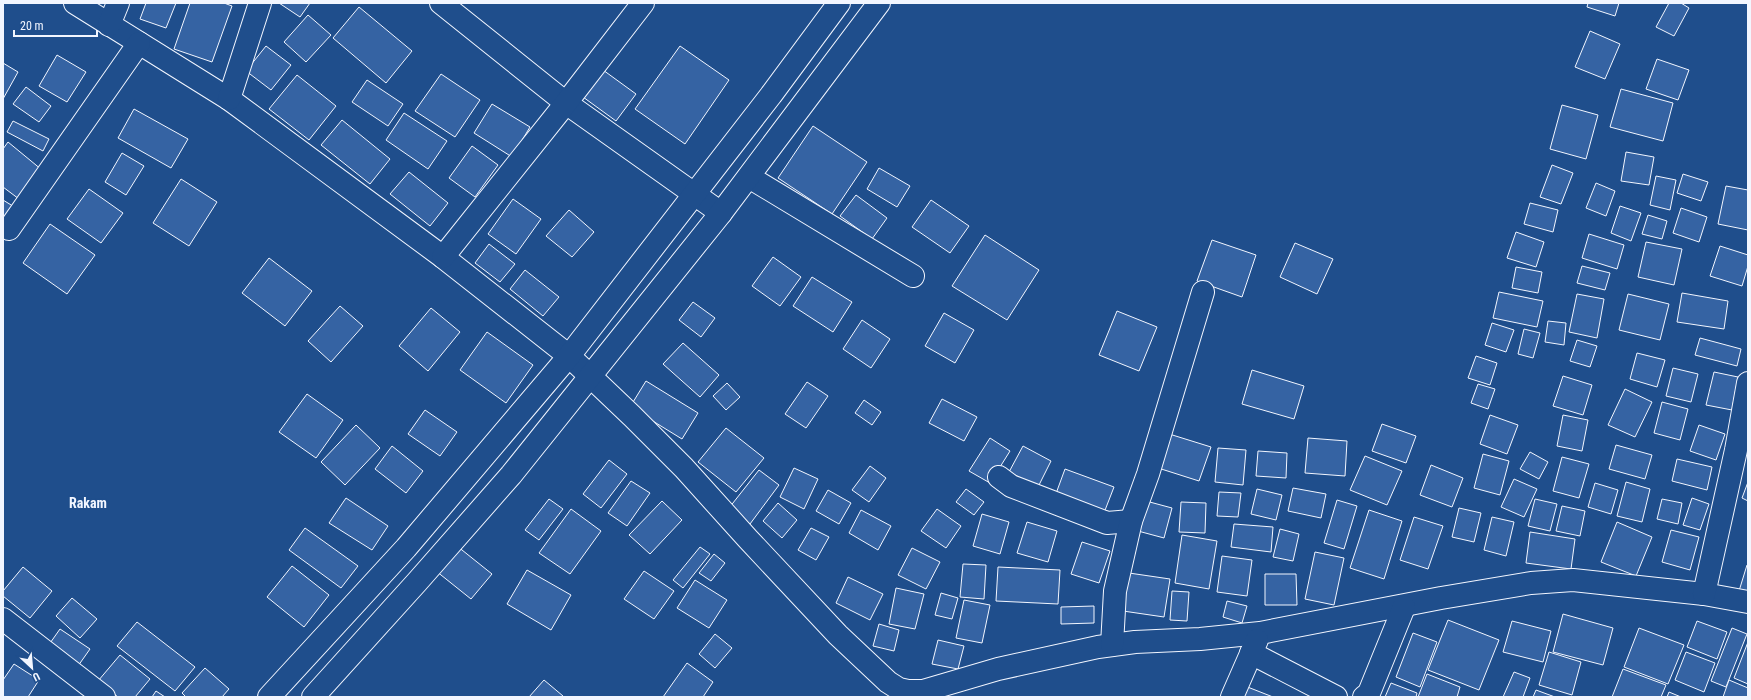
<svg xmlns="http://www.w3.org/2000/svg" width="1751" height="700" font-family="'Roboto Condensed',sans-serif">
<style>
.building{fill:#3563a3;stroke:#f2f6ff}
.lines{fill:none;stroke-linecap:round;stroke-linejoin:round}
.minor-casing{stroke:#f2f6ff;stroke-width:24}
.tertiary-casing{stroke:#f2f6ff;stroke-width:24}
.secondary-casing{stroke:#f2f6ff;stroke-width:24}
.minor{stroke:#1f4e8c;stroke-width:22}
.tertiary{stroke:#1f4e8c;stroke-width:22}
.secondary{stroke:#1f4e8c;stroke-width:22}
.labels{text-anchor:middle;dominant-baseline:central;stroke-width:3;stroke-linejoin:round;paint-order:stroke}
.quarter-label{font-size:14px;font-weight:bold;fill:#f2f6ff;stroke:#1f4e8c}
</style>
<rect width="100%" height="100%" fill="#1f4e8c"/>
<g class="building">
<polygon points="146,3 176,3 166,28 140,19"/>
<polygon points="190,3 224,3 232,6 212,62 174,49"/>
<polygon points="279,3 310,3 300,17"/>
<polygon points="1588,3 1619,3 1615,16 1587,7"/>
<polygon points="1669,3 1681,3 1689,8 1674,36 1656,27"/>
<polygon points="359,7 412,51 386,83 333,38"/>
<polygon points="308,15 331,35 306,62 284,42"/>
<polygon points="1590,31 1620,44 1605,79 1575,67"/>
<polygon points="266,46 291,65 271,90 246,71"/>
<polygon points="680,46 729,80 685,144 635,109"/>
<polygon points="57,55 86,72 67,102 39,86"/>
<polygon points="1657,59 1689,70 1678,100 1646,89"/>
<polygon points="3,63 18,72 3,99"/>
<polygon points="603,70 636,94 616,121 583,97"/>
<polygon points="441,74 480,100 455,137 415,111"/>
<polygon points="297,75 336,106 309,140 269,109"/>
<polygon points="367,80 403,104 388,126 352,102"/>
<polygon points="26,87 51,106 39,122 13,104"/>
<polygon points="1621,89 1673,103 1663,141 1610,127"/>
<polygon points="492,104 530,127 512,157 474,133"/>
<polygon points="1562,105 1598,115 1586,159 1550,149"/>
<polygon points="134,109 188,139 171,168 118,138"/>
<polygon points="404,113 447,141 428,169 386,140"/>
<polygon points="342,120 390,159 370,184 321,145"/>
<polygon points="13,121 49,139 43,151 7,132"/>
<polygon points="813,126 867,162 832,214 778,178"/>
<polygon points="8,142 42,170 19,199 3,187 3,149"/>
<polygon points="472,146 498,165 475,197 449,178"/>
<polygon points="1626,152 1654,157 1649,185 1621,181"/>
<polygon points="122,153 144,166 126,195 105,182"/>
<polygon points="1552,165 1573,173 1561,204 1540,197"/>
<polygon points="879,168 910,186 897,207 867,189"/>
<polygon points="409,172 448,203 430,226 390,194"/>
<polygon points="1683,174 1708,182 1701,201 1677,193"/>
<polygon points="1656,176 1676,180 1670,210 1650,205"/>
<polygon points="181,179 217,202 189,246 153,223"/>
<polygon points="1596,183 1615,191 1606,216 1586,208"/>
<polygon points="1726,186 1748,190 1748,230 1718,224"/>
<polygon points="89,189 123,213 101,243 67,219"/>
<polygon points="856,195 887,218 872,239 840,216"/>
<polygon points="513,199 541,219 516,254 488,234"/>
<polygon points="3,200 16,208 3,227"/>
<polygon points="931,200 969,226 950,253 912,227"/>
<polygon points="1530,203 1558,210 1553,232 1524,224"/>
<polygon points="1620,206 1641,213 1631,241 1611,233"/>
<polygon points="1681,208 1707,217 1699,242 1673,233"/>
<polygon points="569,210 594,232 572,257 546,236"/>
<polygon points="1648,215 1667,221 1662,239 1642,234"/>
<polygon points="50,224 95,255 67,294 23,263"/>
<polygon points="1516,232 1544,242 1536,267 1507,258"/>
<polygon points="1589,234 1624,245 1617,269 1582,258"/>
<polygon points="985,235 1039,270 1007,320 952,286"/>
<polygon points="1212,240 1256,255 1242,297 1197,281"/>
<polygon points="1646,242 1682,249 1674,285 1638,277"/>
<polygon points="1295,243 1333,259 1317,294 1280,277"/>
<polygon points="489,244 515,264 500,282 475,263"/>
<polygon points="1720,246 1748,255 1748,266 1742,286 1710,276"/>
<polygon points="773,257 801,277 780,306 752,286"/>
<polygon points="269,258 312,291 285,326 242,293"/>
<polygon points="1582,266 1610,273 1605,290 1577,283"/>
<polygon points="1516,267 1542,272 1538,293 1512,288"/>
<polygon points="525,270 559,297 543,316 510,289"/>
<polygon points="812,277 852,302 833,332 793,306"/>
<polygon points="1499,292 1543,301 1537,327 1493,318"/>
<polygon points="1682,293 1728,301 1724,329 1677,322"/>
<polygon points="1577,294 1604,299 1597,338 1569,332"/>
<polygon points="1628,294 1669,304 1660,340 1619,330"/>
<polygon points="693,302 715,318 701,337 679,320"/>
<polygon points="340,306 363,326 331,362 308,341"/>
<polygon points="431,308 460,332 428,371 399,346"/>
<polygon points="1117,311 1157,327 1139,371 1099,355"/>
<polygon points="944,313 974,330 955,363 925,346"/>
<polygon points="862,320 890,339 871,368 843,349"/>
<polygon points="1548,321 1566,323 1564,345 1545,342"/>
<polygon points="1492,323 1514,330 1506,352 1485,345"/>
<polygon points="1524,329 1540,333 1533,358 1518,354"/>
<polygon points="487,332 533,365 506,403 460,370"/>
<polygon points="1700,338 1741,349 1737,366 1695,355"/>
<polygon points="1577,340 1597,346 1590,367 1570,361"/>
<polygon points="683,343 719,375 700,397 663,364"/>
<polygon points="1637,353 1665,360 1657,387 1630,379"/>
<polygon points="1476,356 1497,363 1490,385 1468,378"/>
<polygon points="1673,368 1698,374 1691,402 1666,396"/>
<polygon points="1252,370 1304,386 1294,419 1242,404"/>
<polygon points="1714,372 1738,377 1732,410 1706,405"/>
<polygon points="1563,376 1592,385 1583,415 1553,406"/>
<polygon points="646,381 698,413 682,439 630,407"/>
<polygon points="807,382 828,396 806,428 785,414"/>
<polygon points="727,383 740,397 726,410 713,396"/>
<polygon points="1478,384 1495,389 1488,409 1471,403"/>
<polygon points="1625,389 1652,402 1635,437 1608,425"/>
<polygon points="307,394 343,420 316,458 279,432"/>
<polygon points="942,399 977,417 964,441 929,423"/>
<polygon points="864,400 881,412 872,425 855,413"/>
<polygon points="1662,402 1688,409 1680,440 1654,433"/>
<polygon points="425,410 457,432 440,456 408,434"/>
<polygon points="1490,415 1518,425 1507,454 1480,444"/>
<polygon points="1563,415 1588,420 1582,451 1557,446"/>
<polygon points="1382,424 1416,436 1406,463 1372,451"/>
<polygon points="356,425 380,448 345,485 321,462"/>
<polygon points="1699,425 1725,434 1716,460 1690,451"/>
<polygon points="726,428 764,458 736,492 698,462"/>
<polygon points="1166,433 1211,447 1199,481 1155,467"/>
<polygon points="990,438 1010,451 990,483 969,471"/>
<polygon points="1308,438 1347,441 1345,476 1305,473"/>
<polygon points="1616,445 1652,455 1645,479 1609,469"/>
<polygon points="392,446 423,471 406,493 375,469"/>
<polygon points="1023,446 1051,461 1038,487 1009,472"/>
<polygon points="1218,448 1246,450 1243,485 1215,482"/>
<polygon points="1258,451 1287,453 1286,478 1256,476"/>
<polygon points="1530,452 1548,462 1539,479 1520,469"/>
<polygon points="1483,454 1509,461 1500,495 1474,488"/>
<polygon points="1365,456 1402,471 1387,505 1350,490"/>
<polygon points="1562,457 1589,464 1579,498 1553,491"/>
<polygon points="1677,459 1712,467 1707,490 1672,481"/>
<polygon points="609,460 627,474 601,508 583,494"/>
<polygon points="1431,465 1463,478 1452,507 1420,495"/>
<polygon points="870,466 886,478 869,502 852,490"/>
<polygon points="794,468 818,479 804,509 780,497"/>
<polygon points="1065,469 1114,487 1102,518 1054,499"/>
<polygon points="759,470 779,485 750,524 729,508"/>
<polygon points="1514,479 1537,489 1524,517 1501,507"/>
<polygon points="631,481 650,493 627,526 608,513"/>
<polygon points="1626,482 1650,489 1642,522 1617,516"/>
<polygon points="1748,482 1748,501 1742,498"/>
<polygon points="1595,483 1618,490 1611,514 1588,507"/>
<polygon points="1293,488 1326,494 1321,518 1288,511"/>
<polygon points="966,489 984,502 974,515 956,502"/>
<polygon points="1257,489 1282,495 1276,520 1251,514"/>
<polygon points="828,490 851,503 839,524 816,511"/>
<polygon points="1219,492 1241,493 1238,517 1217,516"/>
<polygon points="346,498 388,526 372,550 329,523"/>
<polygon points="1692,498 1709,504 1700,530 1683,525"/>
<polygon points="549,499 563,509 539,540 525,530"/>
<polygon points="1535,499 1557,504 1550,531 1528,526"/>
<polygon points="1662,499 1682,503 1678,524 1657,519"/>
<polygon points="1337,500 1357,506 1344,549 1324,543"/>
<polygon points="662,501 682,520 650,554 629,535"/>
<polygon points="1146,501 1172,508 1164,538 1138,531"/>
<polygon points="1181,502 1206,503 1205,533 1179,532"/>
<polygon points="778,503 797,520 782,538 763,521"/>
<polygon points="1562,506 1585,511 1580,536 1556,531"/>
<polygon points="1459,508 1481,513 1474,542 1452,537"/>
<polygon points="571,509 601,531 570,574 539,553"/>
<polygon points="937,509 961,526 946,548 921,531"/>
<polygon points="861,510 891,526 878,550 849,533"/>
<polygon points="1369,510 1402,521 1384,579 1350,568"/>
<polygon points="982,514 1009,522 1000,554 973,546"/>
<polygon points="1414,517 1443,526 1428,569 1400,560"/>
<polygon points="1492,517 1514,522 1506,556 1484,550"/>
<polygon points="1027,522 1057,531 1048,562 1017,553"/>
<polygon points="1617,522 1652,537 1636,576 1601,562"/>
<polygon points="1234,524 1273,527 1271,552 1231,547"/>
<polygon points="305,528 358,566 341,588 289,550"/>
<polygon points="811,528 829,537 816,560 798,550"/>
<polygon points="1280,529 1299,534 1293,561 1273,557"/>
<polygon points="1671,530 1699,537 1690,570 1662,562"/>
<polygon points="1530,532 1575,539 1571,569 1526,563"/>
<polygon points="1182,535 1217,541 1209,589 1175,583"/>
<polygon points="1082,542 1110,551 1099,583 1071,574"/>
<polygon points="457,546 492,574 471,599 436,571"/>
<polygon points="700,547 710,554 683,588 673,580"/>
<polygon points="912,548 940,562 926,589 898,575"/>
<polygon points="1315,552 1344,558 1334,605 1305,599"/>
<polygon points="714,554 725,563 711,581 699,573"/>
<polygon points="1222,556 1252,560 1247,596 1217,592"/>
<polygon points="963,564 986,565 984,599 960,597"/>
<polygon points="1747,565 1748,565 1748,594 1739,591"/>
<polygon points="292,566 329,595 304,627 267,597"/>
<polygon points="23,567 52,591 30,618 3,596 3,591"/>
<polygon points="998,567 1060,570 1058,604 996,601"/>
<polygon points="527,570 571,595 551,630 507,604"/>
<polygon points="644,571 674,591 654,619 624,599"/>
<polygon points="1129,573 1170,579 1164,617 1123,611"/>
<polygon points="1265,574 1296,574 1297,605 1265,605"/>
<polygon points="848,577 883,594 870,620 836,603"/>
<polygon points="695,580 727,600 709,628 677,608"/>
<polygon points="896,588 924,594 915,629 889,624"/>
<polygon points="1172,591 1189,592 1187,621 1170,620"/>
<polygon points="941,593 958,598 952,619 935,615"/>
<polygon points="72,598 97,619 80,638 56,616"/>
<polygon points="964,600 990,605 982,643 956,638"/>
<polygon points="1227,601 1247,606 1242,623 1223,617"/>
<polygon points="1094,606 1094,623 1061,624 1061,607"/>
<polygon points="1563,614 1613,628 1603,665 1553,652"/>
<polygon points="1448,620 1499,640 1479,690 1428,670"/>
<polygon points="1512,621 1551,631 1543,662 1503,652"/>
<polygon points="1697,621 1727,632 1717,659 1687,647"/>
<polygon points="137,622 195,667 175,691 117,646"/>
<polygon points="879,624 899,630 894,651 873,646"/>
<polygon points="1639,628 1684,645 1668,684 1624,667"/>
<polygon points="1732,628 1747,634 1726,687 1711,681"/>
<polygon points="60,629 90,649 78,666 48,646"/>
<polygon points="1413,633 1437,642 1420,687 1396,677"/>
<polygon points="715,634 732,648 715,668 699,654"/>
<polygon points="938,640 964,646 958,669 932,664"/>
<polygon points="1748,642 1748,684 1734,678"/>
<polygon points="1549,652 1581,662 1572,695 1539,685"/>
<polygon points="1686,652 1715,663 1704,692 1675,680"/>
<polygon points="120,655 150,679 135,697 118,697 98,681"/>
<polygon points="687,663 713,682 703,697 663,697"/>
<polygon points="14,664 39,680 28,697 3,697 3,680"/>
<polygon points="205,668 229,689 222,697 186,697 182,693"/>
<polygon points="1623,669 1666,685 1661,697 1612,697"/>
<polygon points="1514,672 1530,678 1523,697 1503,697"/>
<polygon points="1427,674 1460,687 1457,697 1418,697"/>
<polygon points="544,680 563,696 562,697 529,697"/>
<polygon points="1729,680 1748,688 1748,697 1723,697"/>
<polygon points="1391,683 1417,693 1416,697 1385,697"/>
<polygon points="1245,686 1273,697 1240,697"/>
<polygon points="1536,690 1555,697 1533,697"/>
<polygon points="156,691 165,697 152,697"/>
<polygon points="1669,692 1681,697 1667,697"/>
</g>
<g class="lines">
<g class="minor-casing">
<g id="minor">
<polyline points="75,3 229,99 443,257 569,356 632,416 684,468 748,539 838,635 888,682 899,689 908,691 923,691 998,669 1098,647 1135,642 1200,639 1260,633 1441,598 1531,583 1573,580 1704,594 1748,602"/>
<polyline points="441,3 566,103 721,213"/>
<polyline points="109,25 118,3"/>
<polyline points="229,99 260,3"/>
<polyline points="749,177 913,276"/>
<polyline points="9,229 139,43"/>
<polyline points="443,257 566,103 643,3"/>
<polyline points="999,477 1011,486 1107,523 1131,521"/>
<polyline points="1704,594 1736,450 1748,383"/>
<polyline points="1112,645 1115,591 1131,521 1148,474 1203,292"/>
<polyline points="1251,653 1336,697"/>
<polyline points="1232,697 1257,640"/>
<polyline points="1364,697 1369,693 1404,607"/>
</g>
</g>
<g class="tertiary-casing">
<polyline id="tertiary" points="3,619 104,697"/>
</g>
<g class="secondary-casing">
<g id="secondary">
<polyline points="269,697 406,548 569,356 771,95 839,3"/>
<polyline points="313,697 417,582 511,475 721,213 879,3"/>
</g>
</g>
<use href="#minor" class="minor"/>
<use href="#tertiary" class="tertiary"/>
<use href="#secondary" class="secondary"/>
</g>
<g class="labels">
<g class="quarter-label">
<text x="88" y="503">Rakam</text>
</g>
</g>
<rect width="1751" height="700" fill="none" stroke="#f2f6ff" stroke-width="8"/>
<g transform="translate(32 668) rotate(154)" stroke="#1f4e8c" stroke-width="3" paint-order="stroke">
<path d="M0-3L7 15L0 10L-7 15Z" fill="#f2f6ff"/>
<text y="-6" font-size="11" font-weight="bold" text-anchor="middle" fill="#f2f6ff">U</text>
</g>
<path d="M14 30v6h83v-6" fill="none" stroke="#f2f6ff" stroke-width="2"/>
<text x="20" y="30" font-size="12" fill="#f2f6ff" stroke="#1f4e8c" stroke-width="3" paint-order="stroke">20 m</text>
</svg>
